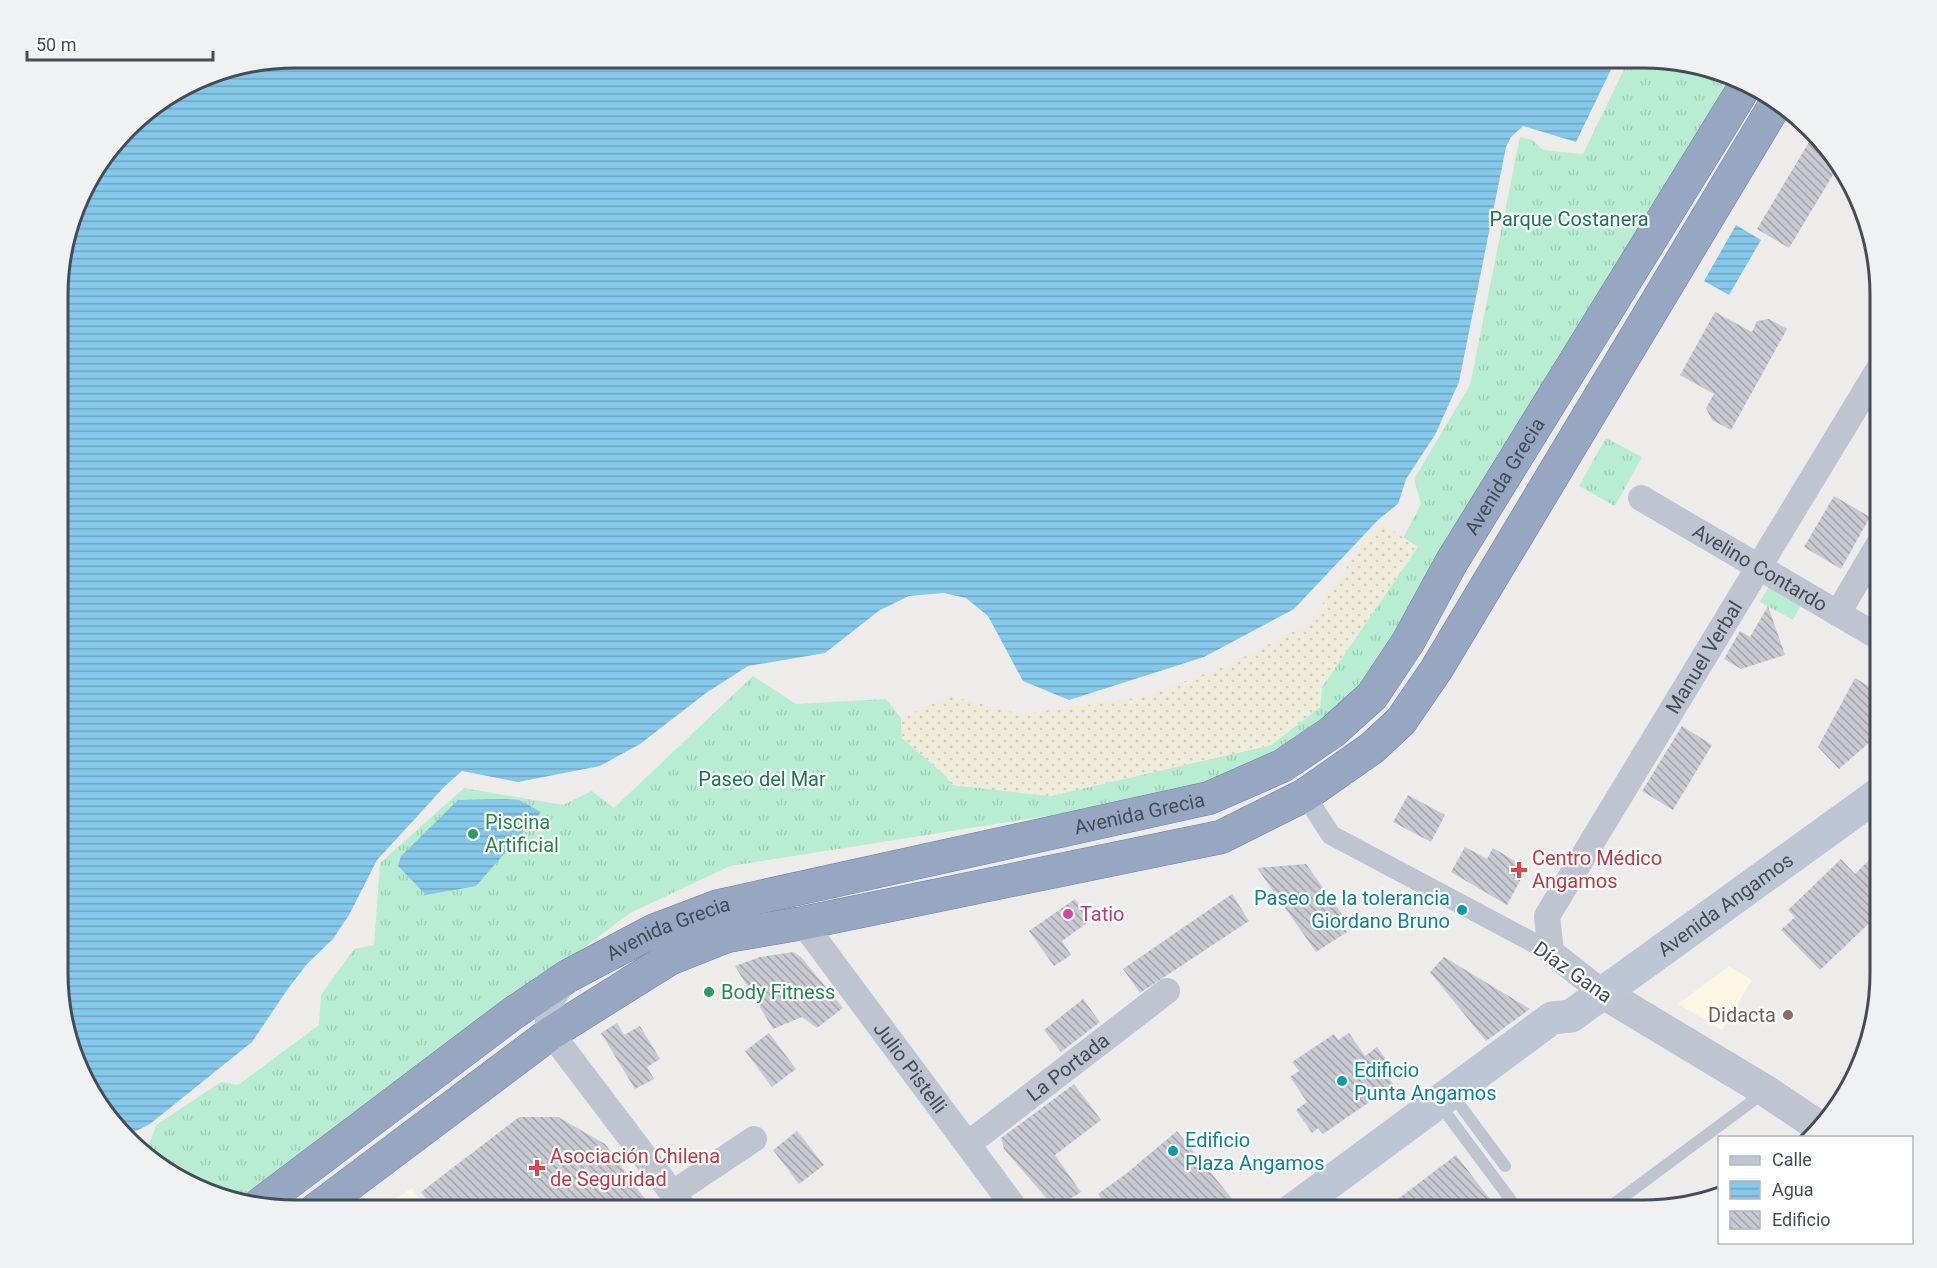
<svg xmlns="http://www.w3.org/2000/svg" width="1937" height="1268" font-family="Roboto,sans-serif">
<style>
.commercial{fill:#fbf7e2}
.grass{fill:url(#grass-tufts)}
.sand{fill:url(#sand-dots)}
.water{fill:url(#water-rules)}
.building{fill:url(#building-back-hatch)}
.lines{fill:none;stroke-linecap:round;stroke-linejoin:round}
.trunk-casing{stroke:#6e82a6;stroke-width:34}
.service{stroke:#bec5d1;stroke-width:12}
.pedestrian{stroke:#bec5d1;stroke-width:20}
.minor{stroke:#bec5d1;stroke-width:26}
.tertiary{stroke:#bec5d1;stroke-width:32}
.secondary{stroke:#bdc6d4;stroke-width:33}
.trunk{stroke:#97a7c2;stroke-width:33}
.leisure-dot{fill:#2e9e5b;stroke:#fff;stroke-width:2}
.health-dot{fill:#e0444e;stroke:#fff;stroke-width:2}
.culture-dot{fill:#0f9aa8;stroke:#fff;stroke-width:2}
.hotel-dot{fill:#d1479c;stroke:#fff;stroke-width:2}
.education-dot{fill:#8d6e63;stroke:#fff;stroke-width:2}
.labels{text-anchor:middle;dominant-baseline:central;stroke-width:4.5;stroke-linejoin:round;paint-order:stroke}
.park-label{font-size:20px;fill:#187653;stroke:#fff}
.street-label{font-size:20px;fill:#444c58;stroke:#fff}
.leisure-label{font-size:20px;fill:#27864d;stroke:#fff;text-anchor:start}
.health-label{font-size:20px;fill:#be3a42;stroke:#fff;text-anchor:start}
.culture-label{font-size:20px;fill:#0d838f;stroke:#fff;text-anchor:start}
.hotel-label{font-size:20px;fill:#b23c85;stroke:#fff;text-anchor:start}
.education-label{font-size:20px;fill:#785e54;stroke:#fff;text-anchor:end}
.rim{fill:none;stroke:#444c58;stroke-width:3}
</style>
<defs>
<pattern id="grass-tufts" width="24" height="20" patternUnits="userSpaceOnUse" patternTransform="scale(1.5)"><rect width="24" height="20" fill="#b8edd3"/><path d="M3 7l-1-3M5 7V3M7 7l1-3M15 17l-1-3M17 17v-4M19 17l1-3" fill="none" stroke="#9fcdb7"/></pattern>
<pattern id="sand-dots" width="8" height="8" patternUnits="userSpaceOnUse" patternTransform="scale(1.5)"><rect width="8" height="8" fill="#f0ecdb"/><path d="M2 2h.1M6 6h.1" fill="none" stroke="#cfccbe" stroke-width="1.8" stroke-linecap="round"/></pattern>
<pattern id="water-rules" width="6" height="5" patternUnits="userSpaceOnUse" patternTransform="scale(1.5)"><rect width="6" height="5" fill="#86c8e9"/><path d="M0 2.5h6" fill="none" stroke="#6fa5c0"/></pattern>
<pattern id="building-back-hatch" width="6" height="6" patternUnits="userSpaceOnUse" patternTransform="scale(1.5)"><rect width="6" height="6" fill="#c8c9d1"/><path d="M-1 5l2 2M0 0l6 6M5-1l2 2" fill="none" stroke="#a4a5ac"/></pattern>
</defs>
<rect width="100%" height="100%" fill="#eeebeb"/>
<g class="commercial">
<polygon points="1729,966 1752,980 1722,1030 1678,1004"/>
<polygon points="412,1188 428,1211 377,1211"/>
</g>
<g class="grass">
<polygon points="1630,57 1719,69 1731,76 1415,615 1330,727 1205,791 730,866 630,913 347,1127 239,1202 218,1199 162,1171 142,1149 150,1143 156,1125 221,1082 238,1085 319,1025 321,995 354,949 374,945 380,863 464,788 563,805 592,791 614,808 753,676 796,704 886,699 901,718 902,738 945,775 953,785 1050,796 1271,745 1320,707 1322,687 1417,548 1403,538 1421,504 1414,479 1470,385 1520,137 1532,140 1543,150 1583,154"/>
<polygon points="1606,438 1642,457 1615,506 1579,486"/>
<polygon points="1769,586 1801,605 1793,620 1760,602"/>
</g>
<polygon class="sand" points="1383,524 1418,547 1322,687 1320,707 1271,745 1050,796 952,785 945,775 902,738 901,718 950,696 1020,714 1143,697 1228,665 1310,623 1366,538"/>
<g class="water">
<polygon points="294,57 1617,57 1576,142 1523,126 1511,137 1506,147 1459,382 1435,435 1406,479 1398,504 1379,519 1294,609 1204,657 1069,700 1023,681 988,616 966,598 944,593 909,596 880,610 825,653 748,666 706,693 640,744 600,766 518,782 462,771 445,786 377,860 349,915 333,939 307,964 287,990 252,1042 150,1124 128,1135 89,1093 59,1005 59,263 82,189 138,116 204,75"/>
<polygon points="1736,225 1761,240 1729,295 1704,281"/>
<polygon points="505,799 519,800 541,812 476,886 426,895 398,866 401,856 458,800"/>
</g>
<g class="building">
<polygon points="1812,137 1839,165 1789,248 1757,229"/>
<polygon points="1715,312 1752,332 1757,321 1769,319 1787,329 1731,430 1712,420 1706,408 1714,394 1680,375"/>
<polygon points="1834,496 1870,517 1841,569 1804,547"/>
<polygon points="1768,606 1785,655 1741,669 1724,659 1740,631 1750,637"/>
<polygon points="1855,678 1880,693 1880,733 1839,769 1818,747"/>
<polygon points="1682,726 1712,745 1673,810 1642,791"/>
<polygon points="1408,795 1445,815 1431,842 1393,822"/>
<polygon points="1465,847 1487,859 1493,848 1527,868 1507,905 1451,872"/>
<polygon points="1880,849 1880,913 1820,970 1781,930 1795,917 1788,910 1841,859 1855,874"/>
<polygon points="1306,864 1342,914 1339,920 1347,932 1316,952 1257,868"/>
<polygon points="1232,894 1249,921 1140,993 1123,969"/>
<polygon points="1075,899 1090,921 1062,941 1071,955 1054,966 1029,931"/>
<polygon points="793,952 801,957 843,1008 817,1028 802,1017 773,1029 735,966 760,957"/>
<polygon points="1444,957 1530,1009 1486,1041 1430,972"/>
<polygon points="1083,999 1100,1022 1061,1052 1044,1030"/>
<polygon points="617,1023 624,1035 640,1026 660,1059 647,1067 654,1079 635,1089 601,1033"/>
<polygon points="769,1033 796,1069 772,1087 745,1051"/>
<polygon points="1349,1033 1365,1056 1377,1047 1394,1071 1387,1075 1394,1085 1323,1134 1318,1128 1312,1133 1296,1110 1307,1102 1290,1077 1299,1071 1292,1062 1334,1034 1338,1040"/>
<polygon points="1074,1084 1101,1120 1055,1155 1081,1192 1055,1208 1004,1149 1001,1138"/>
<polygon points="519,1117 558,1117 605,1144 654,1211 435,1211 421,1192"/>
<polygon points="797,1131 824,1165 799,1184 773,1150"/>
<polygon points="1177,1131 1242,1211 1109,1211 1098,1194 1127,1173"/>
<polygon points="1456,1155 1499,1211 1382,1211"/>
</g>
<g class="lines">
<g class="trunk-casing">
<g id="trunk">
<path id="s6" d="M259 1205 512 1014 568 976 653 931 719 906 1209 798 1282 766 1332 732 1372 696 1408 642 1451 563 1747 83"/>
<polyline points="314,1211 551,1033 669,959 727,936 803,923 1221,837 1305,795 1372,748 1401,721 1436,670 1778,100"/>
</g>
</g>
<g class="service">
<polyline points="1462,1108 1505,1166"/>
<polyline points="1449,1117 1519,1211"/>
<polyline points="1615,1203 1766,1091"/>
</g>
<polyline class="pedestrian" points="1305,795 1331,835 1551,952"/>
<g class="minor">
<path id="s1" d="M1641 498 1880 638"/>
<polyline points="1838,613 1880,542"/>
<path id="s2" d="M803 923 1017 1211"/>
<path d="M565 980C553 996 542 1013 551 1033L686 1211"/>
<path id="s3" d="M1603 993 1551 952 1547 916 1880 367"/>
<path id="s4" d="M968 1144 1167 991"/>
<polyline points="673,1193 754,1139"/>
</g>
<polyline class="tertiary" points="1603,993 1766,1091 1818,1126"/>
<path class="secondary" id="s5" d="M1291 1211 1552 1018 1571 1016 1880 793"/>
<use href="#trunk" class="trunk"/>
</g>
<g class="leisure-dot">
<circle cx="473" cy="834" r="6"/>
<circle cx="709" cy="992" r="6"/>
</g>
<g class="health-dot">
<path d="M1516 861h6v6h6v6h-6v6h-6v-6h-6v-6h6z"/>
<path d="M534 1159h6v6h6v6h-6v6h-6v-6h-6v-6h6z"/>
</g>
<g class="culture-dot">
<circle cx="1462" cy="910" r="6"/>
<circle cx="1342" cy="1081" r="6"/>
<circle cx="1173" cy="1151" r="6"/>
</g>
<circle class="hotel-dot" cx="1068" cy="914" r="6"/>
<circle class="education-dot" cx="1788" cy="1015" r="6"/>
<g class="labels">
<g class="park-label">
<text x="1569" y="219">Parque Costanera</text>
<text x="762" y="779">Paseo del Mar</text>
</g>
<g class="street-label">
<text stroke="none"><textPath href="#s6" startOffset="1504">Avenida Grecia</textPath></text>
<text stroke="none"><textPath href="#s1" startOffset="138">Avelino Contardo</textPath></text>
<text stroke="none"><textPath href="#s3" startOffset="405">Manuel Verbal</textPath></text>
<text stroke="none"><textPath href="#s6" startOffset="982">Avenida Grecia</textPath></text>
<text stroke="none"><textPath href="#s5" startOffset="534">Avenida Angamos</textPath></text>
<text stroke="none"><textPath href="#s6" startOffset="496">Avenida Grecia</textPath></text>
<text transform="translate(1573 972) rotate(35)">Díaz Gana</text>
<text stroke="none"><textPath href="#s2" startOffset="180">Julio Pistelli</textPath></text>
<text stroke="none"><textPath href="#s4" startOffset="126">La Portada</textPath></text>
</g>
<g class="leisure-label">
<text x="485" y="822">Piscina<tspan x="485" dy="23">Artificial</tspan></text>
<text x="721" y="992">Body Fitness</text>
</g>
<g class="health-label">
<text x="1532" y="858">Centro Médico<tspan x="1532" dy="23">Angamos</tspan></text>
<text x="550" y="1156">Asociación Chilena<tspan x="550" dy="23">de Seguridad</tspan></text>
</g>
<g class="culture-label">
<text x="1450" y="898" text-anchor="end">Paseo de la tolerancia<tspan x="1450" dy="23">Giordano Bruno</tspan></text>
<text x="1354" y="1070">Edificio<tspan x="1354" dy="23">Punta Angamos</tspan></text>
<text x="1185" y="1140">Edificio<tspan x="1185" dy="23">Plaza Angamos</tspan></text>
</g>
<g class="hotel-label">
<text x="1080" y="914">Tatio</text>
</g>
<g class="education-label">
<text x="1776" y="1015">Didacta</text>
</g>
</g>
<path d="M0 0H1937V1268H0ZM295 68H1643A227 227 0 0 1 1870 295V973A227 227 0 0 1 1643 1200H295A227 227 0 0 1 68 973V295A227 227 0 0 1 295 68Z" fill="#f0f1f2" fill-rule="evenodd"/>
<path class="rim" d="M295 68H1643A227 227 0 0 1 1870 295V973A227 227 0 0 1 1643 1200H295A227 227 0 0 1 68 973V295A227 227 0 0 1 295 68Z"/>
<rect x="1718" y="1136" width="195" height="108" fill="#ffffff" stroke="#b4b7bc" stroke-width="1.5"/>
<rect x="1730" y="1156" width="30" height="9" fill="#bdc6d4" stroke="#b4b7bc" stroke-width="1.5"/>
<text x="1772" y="1166" font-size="18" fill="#444c58">Calle</text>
<rect x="1730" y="1181" width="30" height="18" fill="url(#water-rules)" stroke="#b4b7bc" stroke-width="1.5"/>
<text x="1772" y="1196" font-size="18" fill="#444c58">Agua</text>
<rect x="1730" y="1211" width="30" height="18" fill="url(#building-back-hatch)" stroke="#b4b7bc" stroke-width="1.5"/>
<text x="1772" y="1226" font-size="18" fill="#444c58">Edificio</text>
<path d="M27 51v9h186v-9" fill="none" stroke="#444c58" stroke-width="3"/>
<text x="36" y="51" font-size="18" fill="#444c58" stroke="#ffffff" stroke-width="4.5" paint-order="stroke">50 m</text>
</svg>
